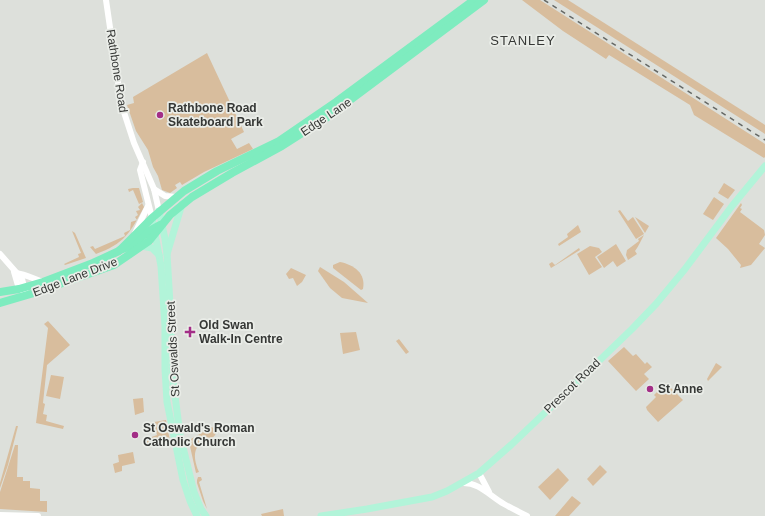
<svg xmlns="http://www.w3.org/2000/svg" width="765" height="516" font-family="Arial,sans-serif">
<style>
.green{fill:#d8bd9d}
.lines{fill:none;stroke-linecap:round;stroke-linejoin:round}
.secondary{stroke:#fff;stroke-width:6}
.primary{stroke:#b2f4d9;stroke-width:7}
.highway{stroke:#7eecbf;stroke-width:8}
.rail{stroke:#656865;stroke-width:1.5;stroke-dasharray:5 5;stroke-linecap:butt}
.poi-dot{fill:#a32e87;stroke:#eaede8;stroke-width:1.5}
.labels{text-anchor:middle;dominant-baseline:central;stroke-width:3.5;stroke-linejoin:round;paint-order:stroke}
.street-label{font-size:12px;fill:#353735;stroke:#eaede8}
.poi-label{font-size:12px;font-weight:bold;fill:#353735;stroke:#eaede8;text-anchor:start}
.neighbourhood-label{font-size:13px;letter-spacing:1px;fill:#353735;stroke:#eaede8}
</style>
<rect width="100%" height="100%" fill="#dde0db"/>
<g class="green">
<polygon points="522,0 540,0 765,144 765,157 764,158 694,115 690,105 609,55 606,59 563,31"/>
<polygon points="554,0 568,0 765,125 765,134"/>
<polygon points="207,53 244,132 231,139 237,149 249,143 253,149 204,172 182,185 180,182 175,185 177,188 170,193 162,190 158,176 153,167 148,150 136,131 127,105 134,103 133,97"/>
<polygon points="724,183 735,190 728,199 718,193"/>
<polygon points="133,188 139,188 143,202 139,204 133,190 129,192 128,189"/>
<polygon points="714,197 724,204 713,220 703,214"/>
<path d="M142 203 144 207C130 233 124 244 96 254L90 247 93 246 95 249 125 236 124 233 130 230 131 222 137 220 135 217 138 215 136 211 140 210 138 207Z"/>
<polygon points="741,203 742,205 740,208 742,209 740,212 764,230 765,235 759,244 765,248 751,265 740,268 741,265 728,249 716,238"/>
<polygon points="620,210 628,221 633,217 644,234 636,239 618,211"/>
<polygon points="635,217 649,226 645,233"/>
<polygon points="578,225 581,232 559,246 558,244 568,237 567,234"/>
<polygon points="72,231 75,233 86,258 65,265 64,264 79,257 78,254 81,253"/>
<path d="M644 235C641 240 639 246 635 251L637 254 628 260 626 255 627 250 639 241 638 239Z"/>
<polygon points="616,244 626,261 617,267 613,261 604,268 597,257"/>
<polygon points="590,246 599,248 602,252 595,257 602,267 589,275 577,254"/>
<polygon points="579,248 580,250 551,268 549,264 552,262 555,265"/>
<path d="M340 262C354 265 366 273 363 289L361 290 333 268V265Z"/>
<polygon points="320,267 344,282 368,303 342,298 330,288 318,271"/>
<polygon points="291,268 306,275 302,282 297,286 293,278 289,279 286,274"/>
<polygon points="48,321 70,345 47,365 43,403 45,404 43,414 47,415 46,421 64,426 63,429 36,423 48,328 44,324"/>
<polygon points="356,332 360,350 343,354 340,333"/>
<polygon points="399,339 409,352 406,354 396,341"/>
<polygon points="624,347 633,356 636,354 645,364 647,362 652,367 644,374 649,379 636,391 608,361"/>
<polygon points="716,363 722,367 708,381 707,379"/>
<polygon points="51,375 64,377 60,399 46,396"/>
<polygon points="666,383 683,400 658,422 647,410 646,407 656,397 654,395"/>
<polygon points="143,398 144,412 135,415 133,399"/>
<polygon points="166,420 170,441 148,447 147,441 150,440 149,438 157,435 155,427 148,423"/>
<polygon points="16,426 18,426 8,465 0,488 0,483"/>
<path d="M212 427 216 431C217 445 184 435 199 472L196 473 189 442 191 439Z"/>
<polygon points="15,445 18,445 17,477 23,477 23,481 30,481 30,488 40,489 40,501 47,501 47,512 0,509 0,492"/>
<polygon points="133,452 135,463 122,466 122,471 115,473 113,464 119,462 118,455"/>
<polygon points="600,465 607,472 593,486 587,479"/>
<polygon points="558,468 569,480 550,500 538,487"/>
<polygon points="198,477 201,477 202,480 199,482 207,509 203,501 197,483 197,480"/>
<polygon points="572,496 581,503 569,516 555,516"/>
<polygon points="283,509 284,516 262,516 261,514"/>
</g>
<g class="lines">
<g class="secondary">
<polyline points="106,0 121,103 134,143 154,189 159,211"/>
<polyline points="143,162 140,170 152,218"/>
<polyline points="154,189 165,196 176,197"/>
<polyline points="135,233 148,206"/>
<polyline points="0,254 22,279 25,290"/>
<polyline points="14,272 19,289 21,291"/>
<path d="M16 273C25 274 34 279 43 282"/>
<polyline points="479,473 489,492"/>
<path d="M462 483C479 482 490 496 504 504 511 508 519 512 527 516"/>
<polyline points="0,515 38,516"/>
</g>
<g class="primary">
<polyline points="159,211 165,239 167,254 171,321 172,372 180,435 194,492 201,509 206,516"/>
<polyline points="152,218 161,266 165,326 165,369 167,402 183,480 190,501 197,516"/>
<polyline points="141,246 152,248 159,255"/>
<polyline points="167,254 182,204"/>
<polyline points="321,516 367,509 432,497 447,491 479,473 511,445 573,386 632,329 656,304 685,269 732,206 765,166"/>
</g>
<g class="highway">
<polyline points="120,250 131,246 149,231 160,225"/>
<polyline points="0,292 19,289 43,282 93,263 119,251 152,218 184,191 217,171 279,141 336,102 474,0"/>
<polyline points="0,303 34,293 114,265 149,241 170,215 192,197 232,173 282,146 326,118 484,0"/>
</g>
<polyline class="rail" points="544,0 765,140"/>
</g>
<g class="poi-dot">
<circle cx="160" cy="115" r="4"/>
<path d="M188 326h4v4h4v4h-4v4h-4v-4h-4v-4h4z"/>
<circle cx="650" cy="389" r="4"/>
<circle cx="135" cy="435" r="4"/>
</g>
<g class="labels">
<g class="street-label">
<text transform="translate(117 71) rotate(81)">Rathbone Road</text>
<text transform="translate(326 117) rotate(-34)">Edge Lane</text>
<text transform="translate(75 277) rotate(-21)">Edge Lane Drive</text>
<text transform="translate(173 349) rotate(-93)">St Oswalds Street</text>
<text transform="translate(572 386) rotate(-44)">Prescot Road</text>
</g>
<g class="poi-label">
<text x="168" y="108">Rathbone Road<tspan x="168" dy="14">Skateboard Park</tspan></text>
<text x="199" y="325">Old Swan<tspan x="199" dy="14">Walk-In Centre</tspan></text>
<text x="658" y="389">St Anne</text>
<text x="143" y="428">St Oswald's Roman<tspan x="143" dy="14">Catholic Church</tspan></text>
</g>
<g class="neighbourhood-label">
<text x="523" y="40">STANLEY</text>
</g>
</g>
</svg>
